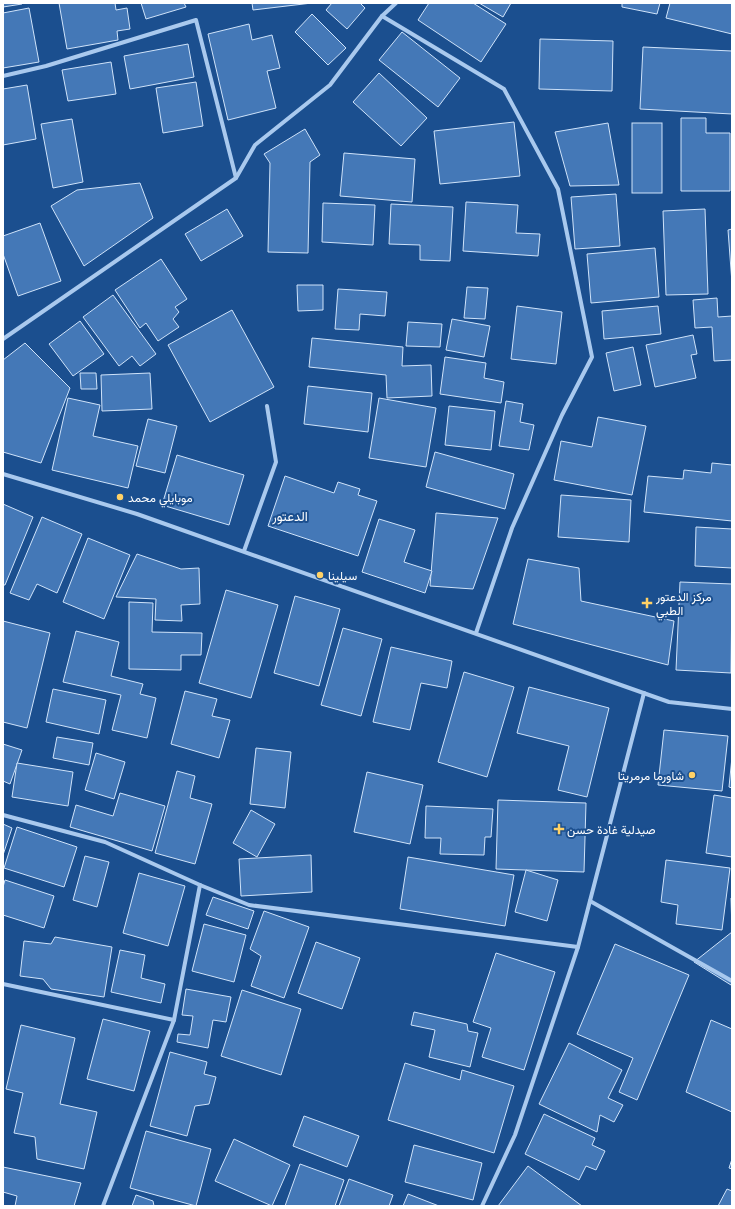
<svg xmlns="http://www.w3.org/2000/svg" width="735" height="1209" font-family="'Open Sans',Vazirmatn,sans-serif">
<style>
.building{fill:#4478b7;stroke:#cfe3fa}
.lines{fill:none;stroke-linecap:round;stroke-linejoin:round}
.street{stroke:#a9c9ee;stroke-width:4}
.poi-dot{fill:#ffd166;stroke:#1b4f8f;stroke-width:1.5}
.labels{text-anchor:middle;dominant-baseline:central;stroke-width:4;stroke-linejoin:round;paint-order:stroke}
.poi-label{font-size:12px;fill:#fff;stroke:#1b4f8f;text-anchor:start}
.neighbourhood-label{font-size:13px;fill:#fff;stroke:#1b4f8f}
</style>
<rect width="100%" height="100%" fill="#1b4f8f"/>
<g class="building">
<polygon points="3,3 22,3 22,4 3,7"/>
<polygon points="59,3 115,3 116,10 127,8 130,29 117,31 118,40 67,49"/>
<polygon points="141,3 184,3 186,7 146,19"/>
<polygon points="252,3 312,3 253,10"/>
<polygon points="332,3 360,3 365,8 347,29 326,10"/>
<polygon points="429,3 473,3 506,24 481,62 418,20"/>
<polygon points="479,3 511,3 503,17"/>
<polygon points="622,3 660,3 657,14 622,7"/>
<polygon points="670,3 732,3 732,34 666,18"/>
<polygon points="29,8 39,62 3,68 3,13"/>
<polygon points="312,14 346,48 328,65 295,32"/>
<polygon points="249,24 252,40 272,35 280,68 267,71 276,108 228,120 208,34"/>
<polygon points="402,32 460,78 438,107 379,60"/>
<polygon points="540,39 613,41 612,91 539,89"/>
<polygon points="188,44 194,77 130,89 124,56"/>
<polygon points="643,47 732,51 732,114 640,109"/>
<polygon points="111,62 116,94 68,101 62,70"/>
<polygon points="379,73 427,118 401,146 353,102"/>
<polygon points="196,82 203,126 163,133 156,88"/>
<polygon points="27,85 36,139 3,145 3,89"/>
<polygon points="681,118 706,118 706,133 730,133 730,191 681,191"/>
<polygon points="72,119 83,182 53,188 41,124"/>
<polygon points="514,122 520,176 440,184 434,131"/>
<polygon points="608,123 619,185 570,186 555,132"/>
<rect x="632" y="123" width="30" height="70"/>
<polygon points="305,129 320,155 310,162 308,253 268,252 270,163 264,154"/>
<polygon points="344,153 415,159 412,202 340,196"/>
<polygon points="140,183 153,218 84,266 51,206 77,190"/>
<polygon points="616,194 620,246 575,249 571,197"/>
<polygon points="466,202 518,205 516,233 540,234 538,256 463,251"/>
<polygon points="323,203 375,205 373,245 322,242"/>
<polygon points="391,204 453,207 450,261 420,260 420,245 389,244"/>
<polygon points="227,209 243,236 201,261 185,234"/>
<polygon points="705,209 708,294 666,295 663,211"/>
<polygon points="40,223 61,281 18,296 3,254 3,236"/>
<polygon points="732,229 732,283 728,230"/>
<polygon points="655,248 659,297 591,303 587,254"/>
<polygon points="161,259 187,299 175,307 179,312 173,319 179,327 158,341 146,323 140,328 115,290"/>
<polygon points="297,285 323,285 323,310 298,311"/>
<polygon points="467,287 488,288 485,319 464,318"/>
<polygon points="338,289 387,292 385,316 360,314 359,330 335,329"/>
<polygon points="113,295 156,354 140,366 132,356 119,366 83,317"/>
<polygon points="717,298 718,317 732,316 732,360 714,361 712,327 695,328 693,300"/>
<polygon points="517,306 562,312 556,364 511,359"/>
<polygon points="658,306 661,334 604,339 602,311"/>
<polygon points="232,310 274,387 210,422 168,345"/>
<polygon points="452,319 490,326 484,357 446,350"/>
<polygon points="80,321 104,354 73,376 49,344"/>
<polygon points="408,322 442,324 440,347 406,346"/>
<polygon points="693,335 697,354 691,355 696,378 655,387 646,345"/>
<polygon points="312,338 403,347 402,366 431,365 432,396 387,398 386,375 309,367"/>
<polygon points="25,343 70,388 41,463 3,452 3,360"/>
<polygon points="633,347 641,385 614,391 606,353"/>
<polygon points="445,357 486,363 484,378 504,382 501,403 440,394"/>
<polygon points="80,373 96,373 97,389 81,389"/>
<polygon points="150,373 152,409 102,411 101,375"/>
<polygon points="308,386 372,393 368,432 304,424"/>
<polygon points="68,398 100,405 93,436 138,446 128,488 52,470"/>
<polygon points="379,398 436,408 426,467 369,458"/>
<polygon points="506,401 523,404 520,422 534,425 529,450 499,446"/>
<polygon points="449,406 495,411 491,450 445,445"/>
<polygon points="598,417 646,426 632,495 554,480 561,441 592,447"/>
<polygon points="148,419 177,426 165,473 136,466"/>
<polygon points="435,452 514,474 505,509 426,487"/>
<polygon points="177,455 244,475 229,525 162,505"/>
<polygon points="712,463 732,465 732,521 644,512 648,476 683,479 684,470 711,473"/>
<polygon points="285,476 334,493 338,482 360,489 358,495 377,501 358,556 268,526"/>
<polygon points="561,495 631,500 629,542 558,537"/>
<polygon points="3,504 33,517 5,585 3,585"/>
<polygon points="436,513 498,518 473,589 430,586"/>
<polygon points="42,517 82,534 57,593 37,584 29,600 10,593"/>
<polygon points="379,519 415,530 404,562 432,571 425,593 362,572"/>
<polygon points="696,527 732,529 732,568 695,566"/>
<polygon points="88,538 130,555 104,619 63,602"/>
<polygon points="137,554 181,569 199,568 200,604 181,605 182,621 155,620 156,599 116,597"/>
<polygon points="528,559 579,568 581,601 674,621 668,665 513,624"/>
<polygon points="680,582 732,584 731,673 676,670"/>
<polygon points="226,590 278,605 251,698 199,683"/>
<polygon points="295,596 340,609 319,686 274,673"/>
<polygon points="129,602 153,603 152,632 202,633 201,655 181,655 181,670 129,669"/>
<polygon points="3,621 50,633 27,728 3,722"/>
<polygon points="343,628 382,639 361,716 321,705"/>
<polygon points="76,631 119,642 111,676 143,684 140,694 156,698 147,738 112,730 121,695 63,682"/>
<polygon points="391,647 452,661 447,688 421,683 410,730 373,722"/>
<polygon points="464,672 514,687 487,777 438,762"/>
<polygon points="529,687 609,708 587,797 558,790 569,746 517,733"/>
<polygon points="53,689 106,700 99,734 46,722"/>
<polygon points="185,691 217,699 212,716 230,720 219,758 171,744"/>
<polygon points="664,730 728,736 722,791 658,785"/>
<polygon points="57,737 93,743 89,765 53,758"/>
<polygon points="3,744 22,750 10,784 3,781"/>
<polygon points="256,748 291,752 285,808 250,804"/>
<polygon points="96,753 125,762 114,799 85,790"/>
<polygon points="732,757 732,788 729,787"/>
<polygon points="17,763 73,772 68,806 12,797"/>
<polygon points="177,771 195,776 190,798 212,804 195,864 155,853"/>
<polygon points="367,772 423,785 410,844 354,832"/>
<polygon points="120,793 165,806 152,851 70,827 76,805 113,816"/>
<polygon points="714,795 732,798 732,857 706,853"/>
<polygon points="498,800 586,803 584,872 496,869"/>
<polygon points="426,806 493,809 491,837 485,837 484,855 440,854 441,838 425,838"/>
<polygon points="251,810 275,824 257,857 233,843"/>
<polygon points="3,824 12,828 3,855"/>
<polygon points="17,827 77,847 64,887 4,868"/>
<polygon points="311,855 312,892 241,896 239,859"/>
<polygon points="85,856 109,862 97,907 73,900"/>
<polygon points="408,857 514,875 505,926 400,909"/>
<polygon points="666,860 730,868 722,930 676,924 678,905 661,902"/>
<polygon points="526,870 558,880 547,921 515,912"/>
<polygon points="139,873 185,886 168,946 123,933"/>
<polygon points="5,880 54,896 44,928 3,915 3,887"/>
<polygon points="213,897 254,911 248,929 206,915"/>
<polygon points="731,898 732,898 732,983 731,985 694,962 732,932"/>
<polygon points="264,911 309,927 284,998 251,986 261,956 250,949"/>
<polygon points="204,924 246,935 234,982 192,971"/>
<polygon points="55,937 112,947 104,997 51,989 43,979 20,976 24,941 51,944"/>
<polygon points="316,942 360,958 342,1009 298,993"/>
<polygon points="615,944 689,975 637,1100 619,1092 633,1058 577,1034"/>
<polygon points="120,950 145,955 141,978 165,984 161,1003 111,992"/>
<polygon points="496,953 555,972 524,1070 482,1057 491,1028 473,1022"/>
<polygon points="186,989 231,997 226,1022 213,1020 208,1048 177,1042 178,1034 190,1035 193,1016 182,1015"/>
<polygon points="242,990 301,1009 281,1075 221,1056"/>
<polygon points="414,1012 467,1024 468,1031 478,1033 470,1067 429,1057 435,1030 411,1025"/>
<polygon points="103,1019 150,1031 134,1091 87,1079"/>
<polygon points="711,1020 732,1029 732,1112 686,1092"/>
<polygon points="21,1025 75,1038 60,1104 97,1112 84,1169 37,1159 35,1137 14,1133 23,1093 6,1089"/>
<polygon points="569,1043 622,1070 608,1098 623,1105 614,1122 600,1115 597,1132 539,1104"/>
<polygon points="170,1052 207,1062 204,1074 216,1077 209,1104 195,1106 187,1136 150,1126"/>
<polygon points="405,1063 460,1080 462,1070 514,1086 494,1153 388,1120"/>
<polygon points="544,1114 595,1138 592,1145 605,1151 596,1170 586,1166 579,1180 525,1154"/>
<polygon points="304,1116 359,1136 347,1167 293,1146"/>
<polygon points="146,1131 211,1149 196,1206 130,1188"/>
<polygon points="234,1139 290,1165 272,1206 215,1181"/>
<polygon points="414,1145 482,1163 473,1200 405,1182"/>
<polygon points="732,1159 732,1169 729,1168"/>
<polygon points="300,1164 344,1180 335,1206 285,1206"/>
<polygon points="528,1166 582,1206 498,1206"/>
<polygon points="3,1167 81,1183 74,1206 15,1206 17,1196 3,1192"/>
<polygon points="349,1179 393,1195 389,1206 339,1206"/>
<polygon points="727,1189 732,1191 732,1206 718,1206"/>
<polygon points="408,1194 439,1206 403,1206"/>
<polygon points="136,1195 153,1201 154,1206 132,1206"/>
</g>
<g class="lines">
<g class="street">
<polyline points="382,16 504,89 558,189 592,357 562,415 512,528 476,633"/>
<polyline points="3,76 46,66 196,20 236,178"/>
<polyline points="3,339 236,178 255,145 330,85 382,16 396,3"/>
<polyline points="3,474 137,514 669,702 732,709"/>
<polyline points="244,551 276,462 267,406"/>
<polyline points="3,815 105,842 200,885 249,905 578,947"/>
<polyline points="590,901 732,981"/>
<polyline points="3,984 174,1020"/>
<polyline points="103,1206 174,1020 200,885"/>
<polyline points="482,1206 515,1135 578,947 644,693"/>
</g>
</g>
<g class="poi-dot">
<circle cx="120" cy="497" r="4"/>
<circle cx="320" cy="575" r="4"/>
<path d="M645 597h4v4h4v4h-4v4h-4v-4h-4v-4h4z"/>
<circle cx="692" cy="775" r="4"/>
<path d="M557 823h4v4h4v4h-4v4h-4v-4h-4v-4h4z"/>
</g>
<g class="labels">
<g class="poi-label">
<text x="128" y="497">موبايلي محمد</text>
<text x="328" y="575">سيلينا</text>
<text x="656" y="596">مركز الدعتور<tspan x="656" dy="14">الطبي</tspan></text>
<text x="684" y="775" text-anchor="end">شاورما مرمريتا</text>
<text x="567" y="829">صيدلية غادة حسن</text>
</g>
<g class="neighbourhood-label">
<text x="290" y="516">الدعتور</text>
</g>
</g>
<rect width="735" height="1209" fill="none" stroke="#ffffff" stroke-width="8"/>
</svg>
